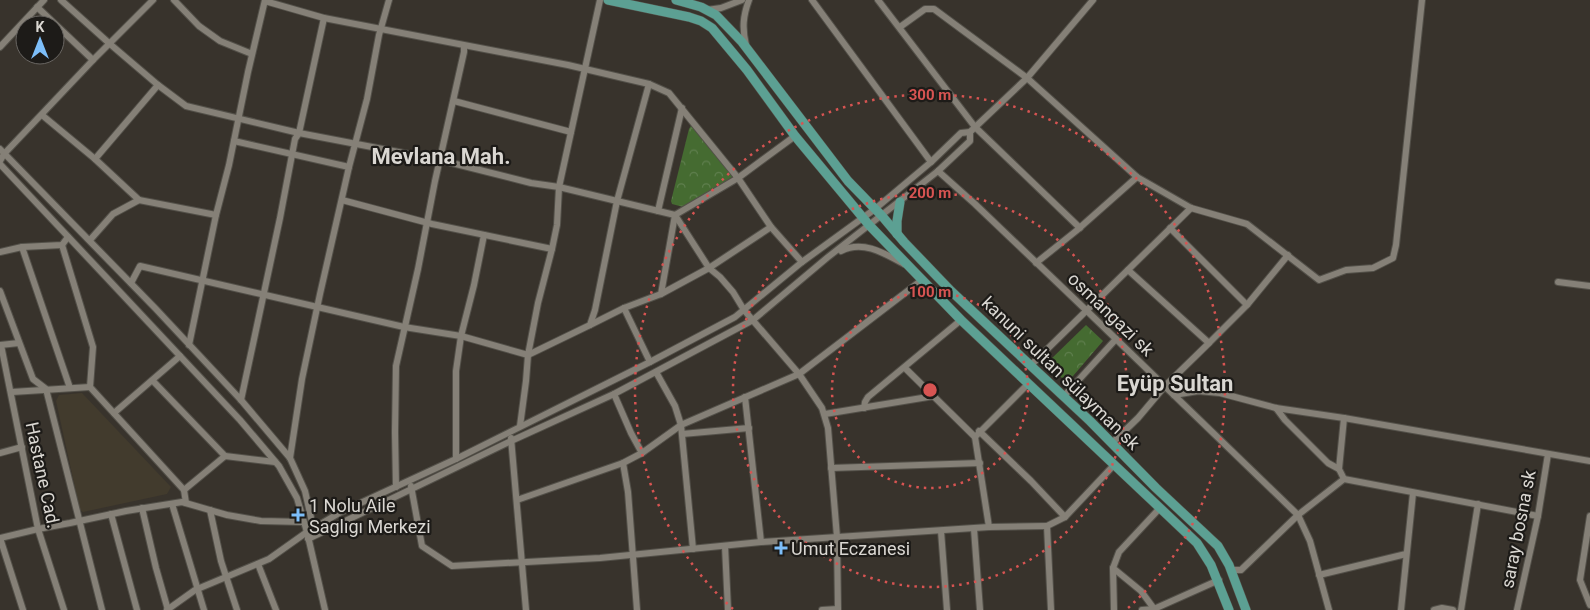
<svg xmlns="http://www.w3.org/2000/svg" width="1590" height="610" font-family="Roboto,sans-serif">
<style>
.built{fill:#423b2d}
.park{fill:url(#park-crowns)}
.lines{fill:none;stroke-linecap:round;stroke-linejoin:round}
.minor-casing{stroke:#535049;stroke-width:8}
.major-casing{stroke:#535049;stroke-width:10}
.minor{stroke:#858077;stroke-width:6}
.major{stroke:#5ca093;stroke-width:9}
.ring{fill:none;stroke:#d75452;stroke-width:2.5;stroke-dasharray:2.5 5}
.poi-dot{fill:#7dbef9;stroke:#1d1b18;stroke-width:2}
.labels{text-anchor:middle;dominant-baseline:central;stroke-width:4.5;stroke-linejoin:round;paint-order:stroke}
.street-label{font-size:18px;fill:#dad7d2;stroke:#1d1b18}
.poi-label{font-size:18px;fill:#dad7d2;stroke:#1d1b18;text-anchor:start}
.district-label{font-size:22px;font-weight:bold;fill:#dad7d2;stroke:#1d1b18}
.centre{fill:#d75452;stroke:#1d1b18;stroke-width:2.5}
.ring-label{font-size:15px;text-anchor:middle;font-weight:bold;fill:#d75452;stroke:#1d1b18;stroke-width:4.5;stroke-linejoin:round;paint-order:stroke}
</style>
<defs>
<pattern id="park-crowns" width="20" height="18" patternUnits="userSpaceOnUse" patternTransform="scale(1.25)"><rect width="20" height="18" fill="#456b31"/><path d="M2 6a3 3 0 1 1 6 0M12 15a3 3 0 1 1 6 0" fill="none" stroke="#5f7f4e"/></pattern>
</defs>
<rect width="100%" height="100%" fill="#38332c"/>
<polygon class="built" points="82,393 171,487 167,494 83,512 80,510 56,401 59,395"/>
<g class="park">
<polygon points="692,124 735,175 687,208 672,204 671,201 689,129"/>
<polygon points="1086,325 1103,341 1067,383 1047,363"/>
</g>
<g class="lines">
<g class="minor-casing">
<g id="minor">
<polyline points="61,0 110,44 158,85 186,106 299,133 440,160 531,183 559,187 675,215 709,268 720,277 733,292 744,310 799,374 822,408 828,428 837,537 838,610"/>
<polyline points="174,0 199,26 220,41 252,54"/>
<polyline points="812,0 931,162"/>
<polyline points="878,0 975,127 1080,228"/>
<polyline points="265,1 324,18 568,65 649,84 669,93 738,178 771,227 802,262"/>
<polyline points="37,7 93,60"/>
<polyline points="707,10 721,8 742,0"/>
<polyline points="900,27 925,9 934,9 1027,78 1137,177 1191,208 1247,224 1319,280 1346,270 1373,268 1393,258 1396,245 1422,0"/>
<path d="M746 45C742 28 743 16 749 0"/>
<polyline points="0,47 44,0"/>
<polyline points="454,101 571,132"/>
<polyline points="42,115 95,159 139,200 216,215"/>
<polyline points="234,141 349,167"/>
<polyline points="0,149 155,308 241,400 290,458 305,491 314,531"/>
<polyline points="95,159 158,85"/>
<polyline points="0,161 4,154 93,60 153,0"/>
<polyline points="0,164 240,420 279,466 297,498 307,532 325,610"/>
<polyline points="938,171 975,204 1086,310 1298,515 1310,541 1329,610"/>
<polyline points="342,200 432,224 552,249"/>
<polyline points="658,211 682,108"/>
<polyline points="1170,228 1247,305"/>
<polyline points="90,240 113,214 139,200"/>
<polyline points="62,245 93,347 90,387 184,490 186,503"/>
<polyline points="22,247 70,388"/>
<path d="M841 251C863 240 884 253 904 264"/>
<polyline points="0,252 22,247 62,245 68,237"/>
<polyline points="1036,263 1076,231 1137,177"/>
<polyline points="1558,282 1590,286"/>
<polyline points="131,283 140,266 404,327 461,336 528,355 590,325 595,310 617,201 649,84"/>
<polyline points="0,291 33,379 46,389 102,610"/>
<polyline points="661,294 709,268 771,227"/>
<polyline points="624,308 650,362"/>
<polyline points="590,325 624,308 661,294 675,215 738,178 795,136"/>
<polyline points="1209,343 1247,305 1288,255"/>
<polyline points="0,345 19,343"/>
<polyline points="1,345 38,529 64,610"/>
<polyline points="189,345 216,215 229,165 248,72 265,0"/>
<polyline points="1031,365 1191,208"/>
<polyline points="905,368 975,437"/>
<polyline points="656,372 675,406 681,425 693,549"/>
<polyline points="153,381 225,456"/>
<polyline points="12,392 90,387"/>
<polyline points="614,394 631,433 642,453"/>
<polyline points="1174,395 1198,391 1220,393 1276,408 1344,418 1590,461"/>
<polyline points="1064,396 1116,339"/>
<polyline points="745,397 761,542"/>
<polyline points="241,400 280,218 295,139 299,133 324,18"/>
<polyline points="864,408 865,402 868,397 961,320"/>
<polyline points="1276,408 1285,420 1328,463 1339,469 1344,479"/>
<polyline points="114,413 180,356"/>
<polyline points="825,414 934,396"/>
<polyline points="520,426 526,381 528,355 538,303 552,249 557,225 559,187 600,0"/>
<polyline points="979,431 1031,481 1065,517"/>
<polyline points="682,434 749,428"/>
<polyline points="511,438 526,610"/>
<polyline points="1112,443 1138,418 1165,386 1209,343 1128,270"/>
<polyline points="0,453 22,447"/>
<polyline points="290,458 302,379 320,294 349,167 367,99 379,35 389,0"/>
<polyline points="456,459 456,371 461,336 474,285 484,235"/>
<polyline points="623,463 628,492 637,610"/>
<polyline points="831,468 980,463"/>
<polyline points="1339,469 1344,418"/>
<polyline points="411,486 422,546 452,566 600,558 761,542 989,527 1047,526"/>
<polyline points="396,487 395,432 396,366 418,269 435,181 464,52 464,46"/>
<polyline points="184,490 225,456 275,462"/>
<polyline points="517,500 623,463 642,453 681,425 799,374 922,280"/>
<polyline points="172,504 204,610"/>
<polyline points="142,508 156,568 168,610"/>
<polyline points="210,510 221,561 237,610"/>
<polyline points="111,514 137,610"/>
<polyline points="1590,516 1580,580 1590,605"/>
<polyline points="989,527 975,437 1028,384"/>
<polyline points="974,529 980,610"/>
<polyline points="941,531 947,610"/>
<polyline points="0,538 38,529 70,523 126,511 182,502 227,515 261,521 303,522"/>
<polyline points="0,538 23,610"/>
<polyline points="308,539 511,441 614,394 753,320 828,257 938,171 970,141 970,132"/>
<polyline points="725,546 728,610"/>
<polyline points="258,564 276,610"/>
<polyline points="1113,568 1114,610"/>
<polyline points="1231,570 1241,570 1298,515 1344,479 1538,516"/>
<polyline points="1319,575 1406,554"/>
<polyline points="167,610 195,590 269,559 307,532 341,512 456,459 650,362 735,317 802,262 875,209 931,162 961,133 970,132 1027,78 1093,0"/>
<polyline points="822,610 838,609"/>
<polyline points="1051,610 1047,526 1065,517 1114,465"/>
<polyline points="1142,610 1154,609 1219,580"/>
<polyline points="1155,610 1141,591 1113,568 1119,552 1159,509"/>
<polyline points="1401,610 1413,493"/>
<polyline points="1434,610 1442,608 1453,610"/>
<polyline points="1461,610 1478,504"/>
<polyline points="1517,610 1538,516 1548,454"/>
</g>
</g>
<g class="major-casing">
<g id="major">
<polyline points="608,0 689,17 701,21 712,28 747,70 795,136 869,225 961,320 1197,543 1211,565 1229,610"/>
<polyline points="676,0 701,7 716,15 742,42 848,181 882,216 904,242 951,291 1090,421 1156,488 1218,546 1229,565 1246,610"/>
<polyline points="897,234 897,221 900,202"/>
</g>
</g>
<use href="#minor" class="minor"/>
<use href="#major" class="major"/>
</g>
<g class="ring">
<circle cx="930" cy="390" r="98"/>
<circle cx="930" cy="390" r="197"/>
<path d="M733 609A295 295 0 1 1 1127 609"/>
</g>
<g class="poi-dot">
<path d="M295.5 507.5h5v5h5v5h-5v5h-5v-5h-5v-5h5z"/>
<path d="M778.5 540.5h5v5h5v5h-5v5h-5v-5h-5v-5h5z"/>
</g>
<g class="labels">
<g class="street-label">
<text transform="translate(1111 314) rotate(44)">osmangazi sk</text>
<text transform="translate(1061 373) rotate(44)">kanuni sultan sülayman sk</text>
<text transform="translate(43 475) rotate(78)">Hastane Cad.</text>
<text transform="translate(1518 529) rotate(-79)">saray bosna sk</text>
</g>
<g class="poi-label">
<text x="309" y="505">1 Nolu Aile<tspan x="309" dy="21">Saglıgı Merkezi</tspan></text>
<text x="791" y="548">Umut Eczanesi</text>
</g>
<g class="district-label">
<text x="441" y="156">Mevlana Mah.</text>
<text x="1175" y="383">Eyüp Sultan</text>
</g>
</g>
<circle cx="930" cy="390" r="8" class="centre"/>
<g class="ring-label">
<text x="930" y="100">300 m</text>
<text x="930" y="198">200 m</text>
<text x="930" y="297">100 m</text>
</g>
<g transform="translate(40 40)"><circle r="24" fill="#1d1b18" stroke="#696662"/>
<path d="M0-4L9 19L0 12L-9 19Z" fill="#7dbef9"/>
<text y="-8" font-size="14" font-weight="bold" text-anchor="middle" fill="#dad7d2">K</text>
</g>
</svg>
